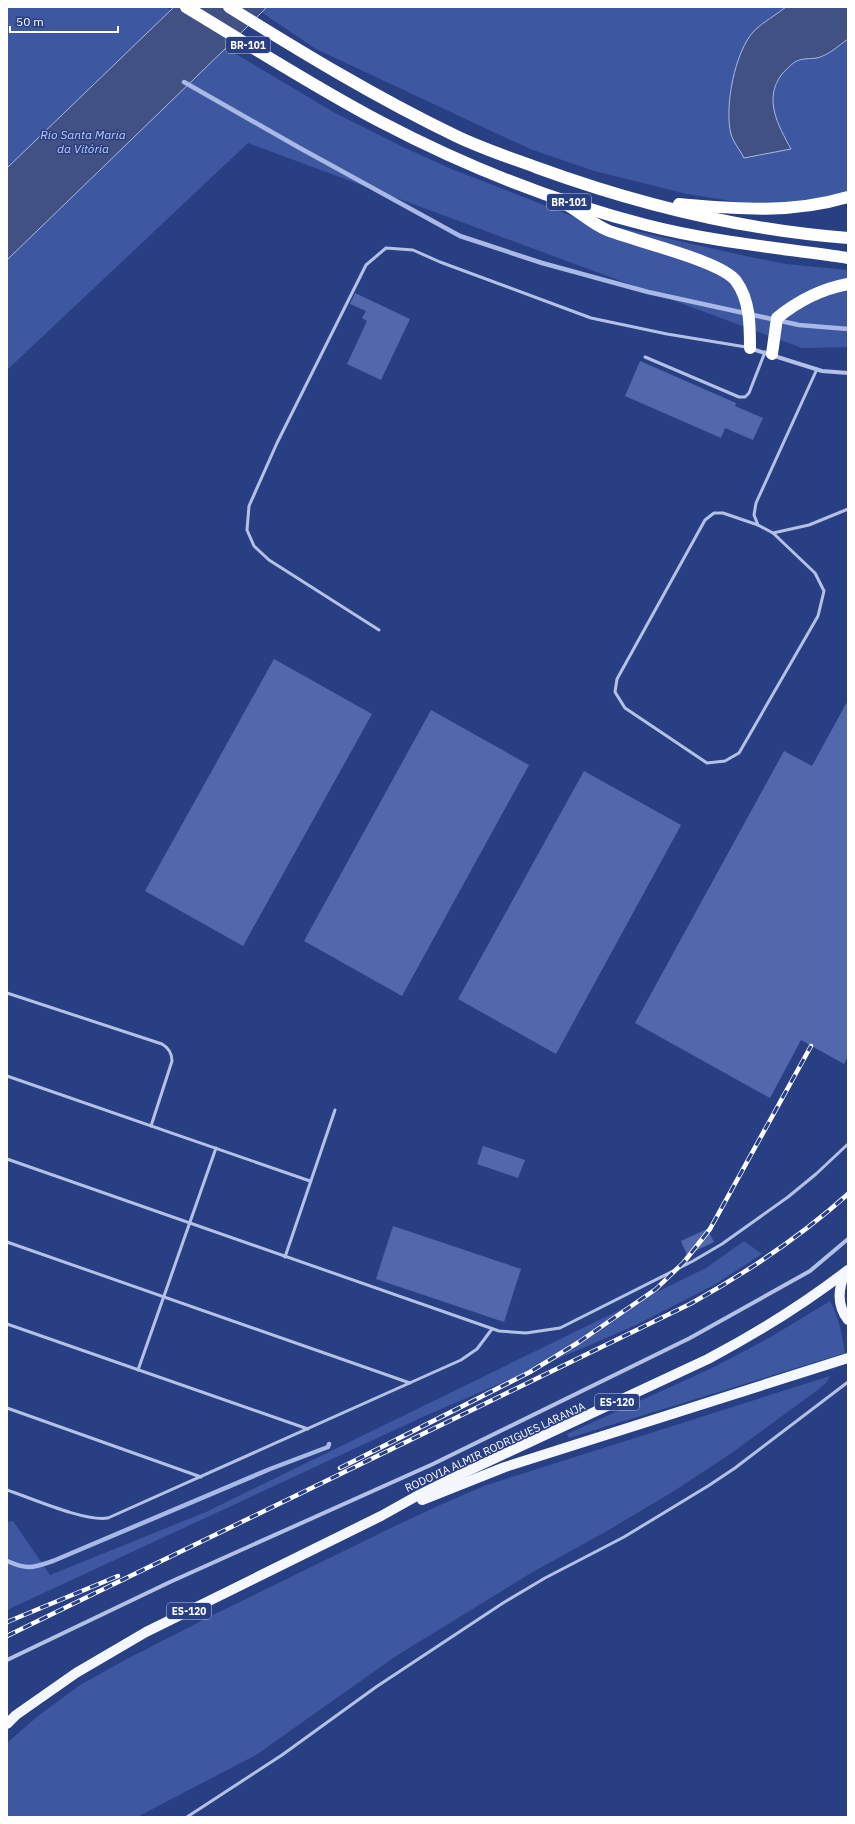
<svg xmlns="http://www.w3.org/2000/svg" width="855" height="1824" font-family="'IBM Plex Sans',sans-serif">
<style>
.green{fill:#3e57a1}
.water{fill:#415183;stroke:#a9b9e7}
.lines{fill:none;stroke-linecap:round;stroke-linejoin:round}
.stream{stroke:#a9b9e7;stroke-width:4.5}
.building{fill:#5268ac}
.service{stroke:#b4c1e7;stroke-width:3}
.minor{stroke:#b4c1e7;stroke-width:4}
.primary{stroke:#f5f7fe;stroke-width:10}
.motorway{stroke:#fff;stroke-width:12}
.rail-casing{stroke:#fff;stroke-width:4.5}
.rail{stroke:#293f84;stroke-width:3;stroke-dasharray:9;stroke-linecap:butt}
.labels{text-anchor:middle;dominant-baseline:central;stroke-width:3;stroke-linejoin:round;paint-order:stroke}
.shield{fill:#293f84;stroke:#bfc5da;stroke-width:1}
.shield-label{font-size:10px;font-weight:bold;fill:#fff}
.street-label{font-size:11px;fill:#fff;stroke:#293f84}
.water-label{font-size:12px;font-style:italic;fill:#c0cbee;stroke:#293f84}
</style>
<rect width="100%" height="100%" fill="#293f84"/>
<g class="green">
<polygon points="7,7 166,7 171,10 7,168"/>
<path d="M267 7H788L729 92 791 148C778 124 763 100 782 74 786 70 790 65 796 62 803 58 809 59 817 58 829 55 838 46 848 39V192L805 202 762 206 687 194 594 171 530 149 316 49 261 12Z"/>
<polygon points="226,48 335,113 403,147 449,168 577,218 750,257 786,264 848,270 848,347 802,348 248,143 7,370 7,260"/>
<polygon points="744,1241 762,1254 714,1285 634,1326 427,1415 7,1610 7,1522 13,1521 50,1575 206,1512 706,1268"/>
<path d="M830 1301C839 1318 842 1334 845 1353L569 1438 567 1434 712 1368 769 1338Z"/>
<polygon points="830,1376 826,1383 819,1389 733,1452 674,1491 607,1531 531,1573 396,1656 256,1755 137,1817 7,1817 7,1743 38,1716 80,1685 125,1660 209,1617 395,1526 440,1505 484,1486"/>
</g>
<g class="water">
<polygon points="174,7 267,7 226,48 7,260 7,168"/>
<path d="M786 7H848V39C838 46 829 55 817 58 809 59 802 58 795 62 790 65 786 70 782 74 763 99 778 125 791 149L744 158C740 150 733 142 731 134 724 107 735 51 754 31 763 22 776 15 786 7Z"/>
</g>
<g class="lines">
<g class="stream">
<polyline points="184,82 298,147 460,236 542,263 648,292 799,325 848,329"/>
<path d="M7 1561C28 1570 32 1568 53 1561L270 1469 328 1447 329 1444"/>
</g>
</g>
<g class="building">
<polygon points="355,293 410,319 381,380 347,364 367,321 362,318 366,311 350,304"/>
<polygon points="640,361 736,403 735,406 763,418 753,440 725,428 721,438 625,396"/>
<polygon points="274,659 372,714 243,946 145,891"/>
<polygon points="848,700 848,1056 844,1064 801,1040 770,1098 635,1023 784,751 812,766"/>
<polygon points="431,710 529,765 402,996 304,941"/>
<polygon points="584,771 681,825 556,1054 458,999"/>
<polygon points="483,1146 525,1160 518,1178 477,1164"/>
<polygon points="393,1226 521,1269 504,1322 376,1279"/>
<polygon points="707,1229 714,1242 687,1255 681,1241"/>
</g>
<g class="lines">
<g class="service">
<polyline points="645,357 739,397 745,397 749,393 765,352"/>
<polyline points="817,369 756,503 754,515 758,525 773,533 809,525 848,509"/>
<polyline points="758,525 723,513 714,513 705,520 617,679 615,692 625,708 707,763 725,761 739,753 818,616 824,591 815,573 773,533"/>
<polyline points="379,630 269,560 254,546 247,530 249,506 277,443 366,265 386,248 413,250 440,262 591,318 667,334 746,347"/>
<path d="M7 993 162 1044C169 1048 172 1053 172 1061L151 1126"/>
<polyline points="7,1076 310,1181"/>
<polyline points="7,1159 499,1331 526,1333 560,1328 693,1261 722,1244 788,1197 816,1174 848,1144"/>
<polyline points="7,1242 410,1383"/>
<polyline points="285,1257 335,1110"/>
<polyline points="7,1324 308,1429"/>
<polyline points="138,1370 216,1148"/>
<polyline points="7,1408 201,1477"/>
<path d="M7 1490C31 1498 85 1522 108 1518L461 1360 477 1349 492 1329"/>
<polyline points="187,1817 282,1755 376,1687 503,1603 545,1578 624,1537 708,1486 735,1468 848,1382"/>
</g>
<g class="minor">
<polyline points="752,349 822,371 848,373"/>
<polyline points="7,1660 170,1582 433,1464 690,1338 810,1271 848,1239"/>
</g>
<g class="primary">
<path d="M845 1273C838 1289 837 1306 848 1320"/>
<polyline points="422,1500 505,1467 848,1358"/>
<path d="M7 1724 16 1715 76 1673 146 1632 381 1516 415 1497 455 1477 708 1359C757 1333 804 1304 848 1270"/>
</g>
<g class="motorway">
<path d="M186 7C251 46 314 87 381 122 465 166 555 202 646 225 712 242 781 248 848 258"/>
<path d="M229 7C303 53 377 98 456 136 483 149 511 158 538 168 637 204 742 230 848 238"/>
<path d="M679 204C738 209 790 214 848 197"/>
<path d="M569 206C581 213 594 225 607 230 634 241 722 261 736 281 750 300 750 325 750 348"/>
<path d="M772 354 777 318C799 300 821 289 848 284"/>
</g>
<g class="rail-casing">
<g id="rail">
<polyline points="340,1468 530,1372 579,1342 656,1289 684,1262 710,1229 811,1046"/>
<polyline points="7,1622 118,1576"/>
<path d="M7 1636 690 1304C746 1273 800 1237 848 1194"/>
</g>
</g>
<use href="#rail" class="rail"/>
</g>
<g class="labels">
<g class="shield">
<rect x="226" y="37" width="44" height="16" rx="3"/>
<rect x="547" y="194" width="44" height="16" rx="3"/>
<rect x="595" y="1394" width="44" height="16" rx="3"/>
<rect x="167" y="1603" width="44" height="16" rx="3"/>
</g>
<g class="shield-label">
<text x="248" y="45">BR-101</text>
<text x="569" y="202">BR-101</text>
<text x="617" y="1402">ES-120</text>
<text x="189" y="1611">ES-120</text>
</g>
<g class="street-label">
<text transform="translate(495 1447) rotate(-25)">RODOVIA ALMIR RODRIGUES LARANJA</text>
</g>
<g class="water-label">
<text x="83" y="134">Rio Santa Maria<tspan x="83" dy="14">da Vitória</tspan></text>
</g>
</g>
<rect width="855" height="1824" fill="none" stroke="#ffffff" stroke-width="16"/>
<path d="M10 26v6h108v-6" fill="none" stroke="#ffffff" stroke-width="2"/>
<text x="16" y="26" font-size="12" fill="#ffffff" stroke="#293f84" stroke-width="3" paint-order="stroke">50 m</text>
</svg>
